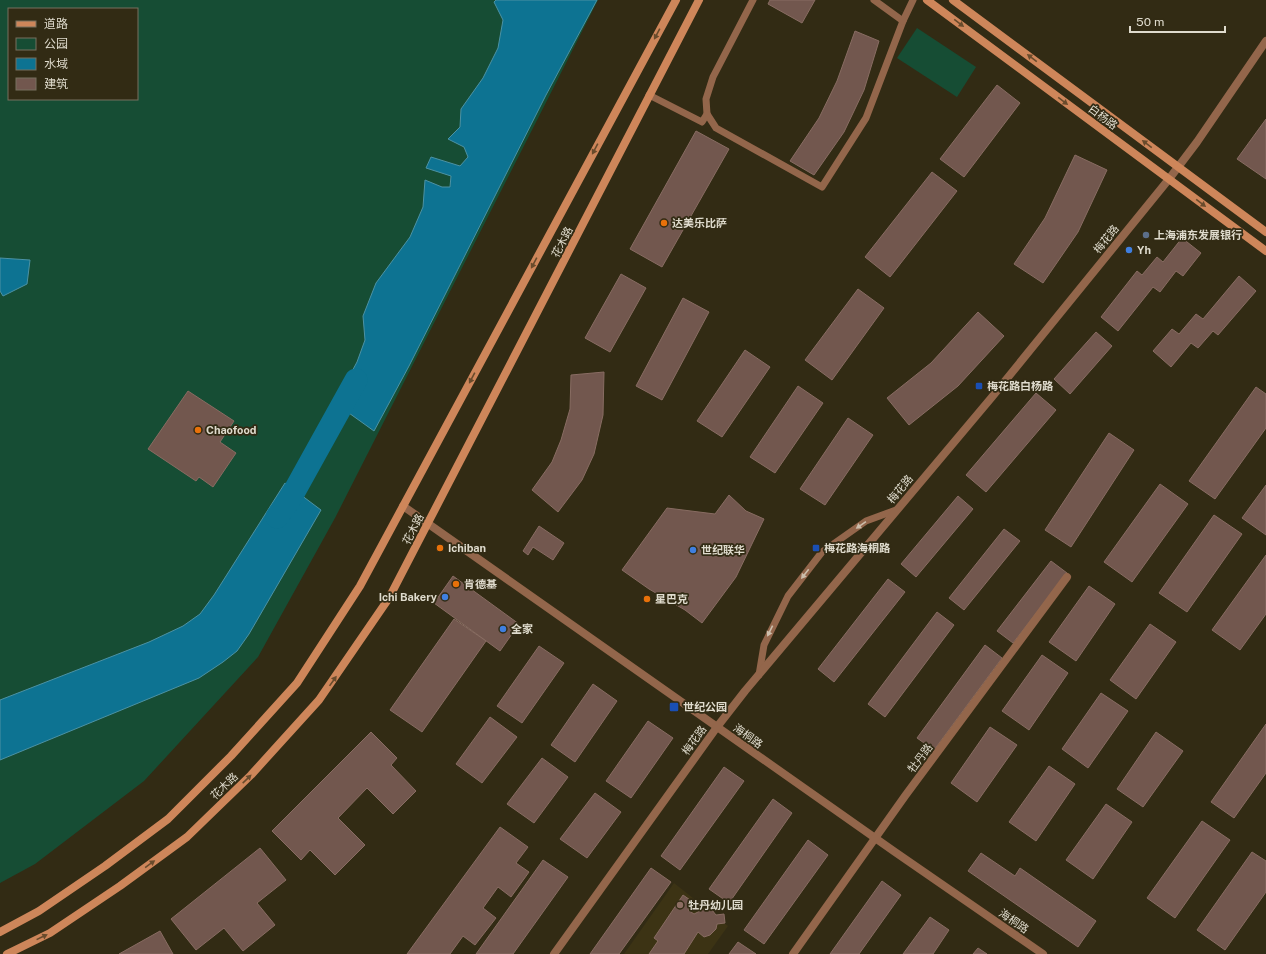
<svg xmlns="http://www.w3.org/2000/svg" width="1266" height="954" font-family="'Public Sans','Noto Sans SC',sans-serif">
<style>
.built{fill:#3c3314}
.green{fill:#164d34;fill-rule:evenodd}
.water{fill:#0d7392;stroke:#4c92a4}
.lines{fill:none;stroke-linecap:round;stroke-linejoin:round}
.river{stroke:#0d7392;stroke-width:23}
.building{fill:#72574e;stroke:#886c62}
.service{stroke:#93664b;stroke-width:7}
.minor{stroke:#93664b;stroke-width:8}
.secondary{stroke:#ce865a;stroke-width:8}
.oneway{fill:#694b2c}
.oneway2{fill:#ccbeac}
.food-dot{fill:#e8710a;stroke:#322b14;stroke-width:1.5}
.service-dot{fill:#5c6f8a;stroke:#322b14;stroke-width:1.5}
.shop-dot{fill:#3f7fe0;stroke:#322b14;stroke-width:1.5}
.transit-dot{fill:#1a4fb4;stroke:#322b14;stroke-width:1.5}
.education-dot{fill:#8d6e63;stroke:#322b14;stroke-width:1.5}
.labels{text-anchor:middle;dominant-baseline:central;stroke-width:3.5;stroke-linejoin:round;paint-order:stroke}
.street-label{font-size:11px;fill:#dfdbcd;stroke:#322b14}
.poi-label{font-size:11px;font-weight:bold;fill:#dfdbcd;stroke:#322b14;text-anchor:start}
</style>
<rect width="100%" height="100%" fill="#322b14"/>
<polygon class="built" points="674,883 728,926 708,954 624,954"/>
<g class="green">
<path d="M0 0H598L335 518 258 657 144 781 35 864 0 883ZM9 9H137V99H9Z"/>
<polygon points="917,28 976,67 957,97 897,58"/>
</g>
<g class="water">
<polygon points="496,0 597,0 546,95 409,366 374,431 335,403 357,362 365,340 363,316 376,283 410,237 423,207 425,180 442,187 450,187 451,176 426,168 431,157 460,166 468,157 464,147 448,139 460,127 461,109 483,78 498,48 503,20 494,2"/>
<polygon points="0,258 30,260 27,284 3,296 0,291"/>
<polygon points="285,483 321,510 249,634 237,651 223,662 199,678 0,760 0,700 149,642 183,626 200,614 214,595"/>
</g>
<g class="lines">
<polyline class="river" points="277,517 290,499 356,380"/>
</g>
<g class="building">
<polygon points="770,0 815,0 802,23 768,4"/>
<polygon points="855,31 879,41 864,90 844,132 814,175 790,161 819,118 837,81"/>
<polygon points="997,85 1020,103 964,177 940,159"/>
<polygon points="1266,119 1266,179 1237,159"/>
<polygon points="696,131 729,149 662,267 630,249"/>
<polygon points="1075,155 1107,170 1078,232 1043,283 1014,264 1045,218"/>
<polygon points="932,172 957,191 890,277 865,257"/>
<polygon points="1182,238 1201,253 1183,276 1176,271 1160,292 1153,287 1118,331 1101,317 1137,271 1142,275 1157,257 1163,262"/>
<polygon points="621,274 646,288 610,352 585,338"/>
<polygon points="1239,276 1256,291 1218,335 1213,331 1198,348 1191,343 1171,367 1153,351 1172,329 1179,334 1196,314 1203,319"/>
<polygon points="858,289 884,308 832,380 805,360"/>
<polygon points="683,298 709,312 662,400 636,386"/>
<polygon points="978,312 1004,336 958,386 909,425 887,398 931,363"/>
<polygon points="1096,332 1112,346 1070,394 1054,379"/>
<polygon points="745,350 770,367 722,437 697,421"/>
<polygon points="604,372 603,415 594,454 582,480 558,512 532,490 552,462 561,440 570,409 571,375"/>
<polygon points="798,386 823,403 775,473 750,457"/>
<polygon points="1256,387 1266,394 1266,428 1215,499 1189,481"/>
<polygon points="188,391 234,421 220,442 236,453 213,487 199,477 196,481 148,449"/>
<polygon points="1036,393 1056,410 986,492 966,475"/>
<polygon points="848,418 873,435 825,505 800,489"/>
<polygon points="1109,433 1134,450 1071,547 1045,530"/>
<polygon points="1160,484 1188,504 1132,582 1104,562"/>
<polygon points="1266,485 1266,535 1242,518"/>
<polygon points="729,495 746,511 764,519 736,577 702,623 685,610 649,589 622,570 667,508 715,514"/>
<polygon points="958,496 973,509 916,577 901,564"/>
<polygon points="1214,515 1242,534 1187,612 1159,593"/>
<polygon points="539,526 564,543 553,560 533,547 528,555 523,551"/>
<polygon points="1004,529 1020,541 964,610 949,598"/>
<polygon points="1266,555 1266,614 1240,650 1212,630"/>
<polygon points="1051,561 1067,573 1013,643 997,631"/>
<polygon points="453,576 519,624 500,651 434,603"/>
<polygon points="888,579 905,592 834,682 818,669"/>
<polygon points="1089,586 1115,604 1076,661 1049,642"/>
<polygon points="937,612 954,625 885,717 868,704"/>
<polygon points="454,619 486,641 422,732 390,710"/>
<polygon points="1150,624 1176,642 1136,699 1110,680"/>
<polygon points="985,645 1002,658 934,750 917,738"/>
<polygon points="539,646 564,663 522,723 497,706"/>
<polygon points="1042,655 1068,673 1029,730 1002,711"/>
<polygon points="593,684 617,701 575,762 551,745"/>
<polygon points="1101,693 1128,711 1088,768 1062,749"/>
<polygon points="490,717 517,737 482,783 456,764"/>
<polygon points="648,721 673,738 631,798 606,781"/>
<polygon points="1266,724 1266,773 1234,818 1211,802"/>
<polygon points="990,727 1017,745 977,802 951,783"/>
<polygon points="371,732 397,758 391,765 416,791 393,814 367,788 338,818 365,845 335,875 310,850 301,860 272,831"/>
<polygon points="1156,732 1183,751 1143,807 1117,789"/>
<polygon points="542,758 568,777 534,823 507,804"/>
<polygon points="1049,766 1075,784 1036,841 1009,822"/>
<polygon points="724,767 744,781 680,870 661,856"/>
<polygon points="595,793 621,812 587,858 560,839"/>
<polygon points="773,799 792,813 729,903 709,889"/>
<polygon points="1106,804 1132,822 1093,879 1066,860"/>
<polygon points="1202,821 1230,840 1175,918 1147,898"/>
<polygon points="500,827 528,847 516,863 529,872 511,897 498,887 483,908 496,918 475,945 463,936 450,954 407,954"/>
<polygon points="808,840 828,855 764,944 744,930"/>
<polygon points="260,848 286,880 257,903 275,925 243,951 224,928 196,950 171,919"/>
<polygon points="1252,852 1266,861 1266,892 1225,950 1197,930"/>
<polygon points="981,853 1015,876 1020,868 1096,921 1078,947 968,871"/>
<polygon points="543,860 568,877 513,954 476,954"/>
<polygon points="651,868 671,882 619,954 590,954"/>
<polygon points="882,881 901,895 859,954 830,954"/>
<polygon points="683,895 693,902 688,910 694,914 704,909 712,910 716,915 724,914 725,923 717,924 716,929 710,935 704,937 698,932 684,954 649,954 658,941 654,938"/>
<polygon points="930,917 949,930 933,954 903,954"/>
<polygon points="160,931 173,954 119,954"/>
<polygon points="738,942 756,954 729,954"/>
<polygon points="978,948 987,954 973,954"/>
</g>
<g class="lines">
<g class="service">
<polyline points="753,0 713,77 706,99 707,114 716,128 822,187 866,118 903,21 913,0"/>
<polyline points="874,0 903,21"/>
<polyline points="649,95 702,122 707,114"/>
<polyline points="759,675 764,645 788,596 822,552 866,521 896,510"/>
</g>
<g class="minor">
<polyline points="403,506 895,852 1043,954"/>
<polyline points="554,954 717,727 745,691 992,397 1169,179 1197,142 1266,41"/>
<polyline points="793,954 905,796 1067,577"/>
</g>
<g class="secondary">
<polyline points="927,0 1266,251"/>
<polyline points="953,0 1266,232"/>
<polyline points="0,932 39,911 105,866 168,819 231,756 297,683 360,586 676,0"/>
<polyline points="7,954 50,933 120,886 187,837 251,775 319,700 389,598 699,0"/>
</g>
</g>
<defs><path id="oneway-solid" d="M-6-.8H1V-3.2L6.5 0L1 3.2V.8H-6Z"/></defs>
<g class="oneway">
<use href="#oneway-solid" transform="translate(959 23) rotate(37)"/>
<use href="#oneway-solid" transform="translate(657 34) rotate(118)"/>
<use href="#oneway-solid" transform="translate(1032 58) rotate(-143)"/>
<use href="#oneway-solid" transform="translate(1063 101) rotate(37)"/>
<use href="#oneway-solid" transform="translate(1147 144) rotate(-143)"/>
<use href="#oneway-solid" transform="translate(595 149) rotate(118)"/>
<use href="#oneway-solid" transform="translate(1201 203) rotate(37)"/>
<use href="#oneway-solid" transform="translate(534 263) rotate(118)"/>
<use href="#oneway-solid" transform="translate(472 378) rotate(118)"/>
<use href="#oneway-solid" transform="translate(333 681) rotate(-55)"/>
<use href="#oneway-solid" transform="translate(247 779) rotate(-44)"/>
<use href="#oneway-solid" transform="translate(150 864) rotate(-36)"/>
<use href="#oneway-solid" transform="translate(42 937) rotate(-26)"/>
</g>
<g class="oneway2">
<use href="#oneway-solid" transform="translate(861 525) rotate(145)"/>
<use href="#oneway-solid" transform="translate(805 574) rotate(128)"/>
<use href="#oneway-solid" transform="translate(770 631) rotate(116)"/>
</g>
<g class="food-dot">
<circle cx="664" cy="223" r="4"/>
<circle cx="198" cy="430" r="4"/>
<circle cx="440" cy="548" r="4"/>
<circle cx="456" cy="584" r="4"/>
<circle cx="647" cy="599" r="4"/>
</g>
<circle class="service-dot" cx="1146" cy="235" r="4"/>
<g class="shop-dot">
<circle cx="1129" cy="250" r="4"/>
<circle cx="693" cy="550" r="4"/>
<circle cx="445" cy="597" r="4"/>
<circle cx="503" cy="629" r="4"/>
</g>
<g class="transit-dot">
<rect x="975" y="382" width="8" height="8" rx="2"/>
<rect x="812" y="544" width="8" height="8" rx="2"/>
<rect x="669" y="702" width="10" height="10" rx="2"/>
</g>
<circle class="education-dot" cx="680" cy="905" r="4"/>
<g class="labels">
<g class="street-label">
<text transform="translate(1103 117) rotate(37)">白杨路</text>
<text transform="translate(1106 239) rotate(-51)">梅花路</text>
<text transform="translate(562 242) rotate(-63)">花木路</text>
<text transform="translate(900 489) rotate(-50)">梅花路</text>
<text transform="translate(413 529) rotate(-63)">花木路</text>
<text transform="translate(748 736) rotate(35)">海桐路</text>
<text transform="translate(694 740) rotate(-54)">梅花路</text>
<text transform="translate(920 758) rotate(-53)">牡丹路</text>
<text transform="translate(224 786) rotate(-44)">花木路</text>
<text transform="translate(1014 921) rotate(34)">海桐路</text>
</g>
<g class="poi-label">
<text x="672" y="223">达美乐比萨</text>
<text x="1154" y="235">上海浦东发展银行</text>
<text x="1137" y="250">Yh</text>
<text x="987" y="386">梅花路白杨路</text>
<text x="206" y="430">Chaofood</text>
<text x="448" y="548">Ichiban</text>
<text x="824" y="548">梅花路海桐路</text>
<text x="701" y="550">世纪联华</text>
<text x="464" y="584">肯德基</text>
<text x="437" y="597" text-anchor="end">Ichi Bakery</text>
<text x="655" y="599">星巴克</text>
<text x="511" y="629">全家</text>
<text x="683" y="707">世纪公园</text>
<text x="688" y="905">牡丹幼儿园</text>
</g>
</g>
<rect x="8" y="8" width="130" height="92" fill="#322b14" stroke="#77715e"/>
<rect x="16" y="21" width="20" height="6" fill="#ce865a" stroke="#77715e"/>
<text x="44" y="28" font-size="12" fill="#dfdbcd">道路</text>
<rect x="16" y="38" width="20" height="12" fill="#164d34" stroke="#77715e"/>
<text x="44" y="48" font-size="12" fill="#dfdbcd">公园</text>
<rect x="16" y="58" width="20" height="12" fill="#0d7392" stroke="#77715e"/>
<text x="44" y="68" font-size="12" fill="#dfdbcd">水域</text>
<rect x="16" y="78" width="20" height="12" fill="#72574e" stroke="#77715e"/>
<text x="44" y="88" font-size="12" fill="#dfdbcd">建筑</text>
<path d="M1130 26v6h95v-6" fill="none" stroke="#dfdbcd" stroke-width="2"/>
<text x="1136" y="26" font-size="12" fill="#dfdbcd" stroke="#322b14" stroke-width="3" paint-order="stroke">50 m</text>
</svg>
